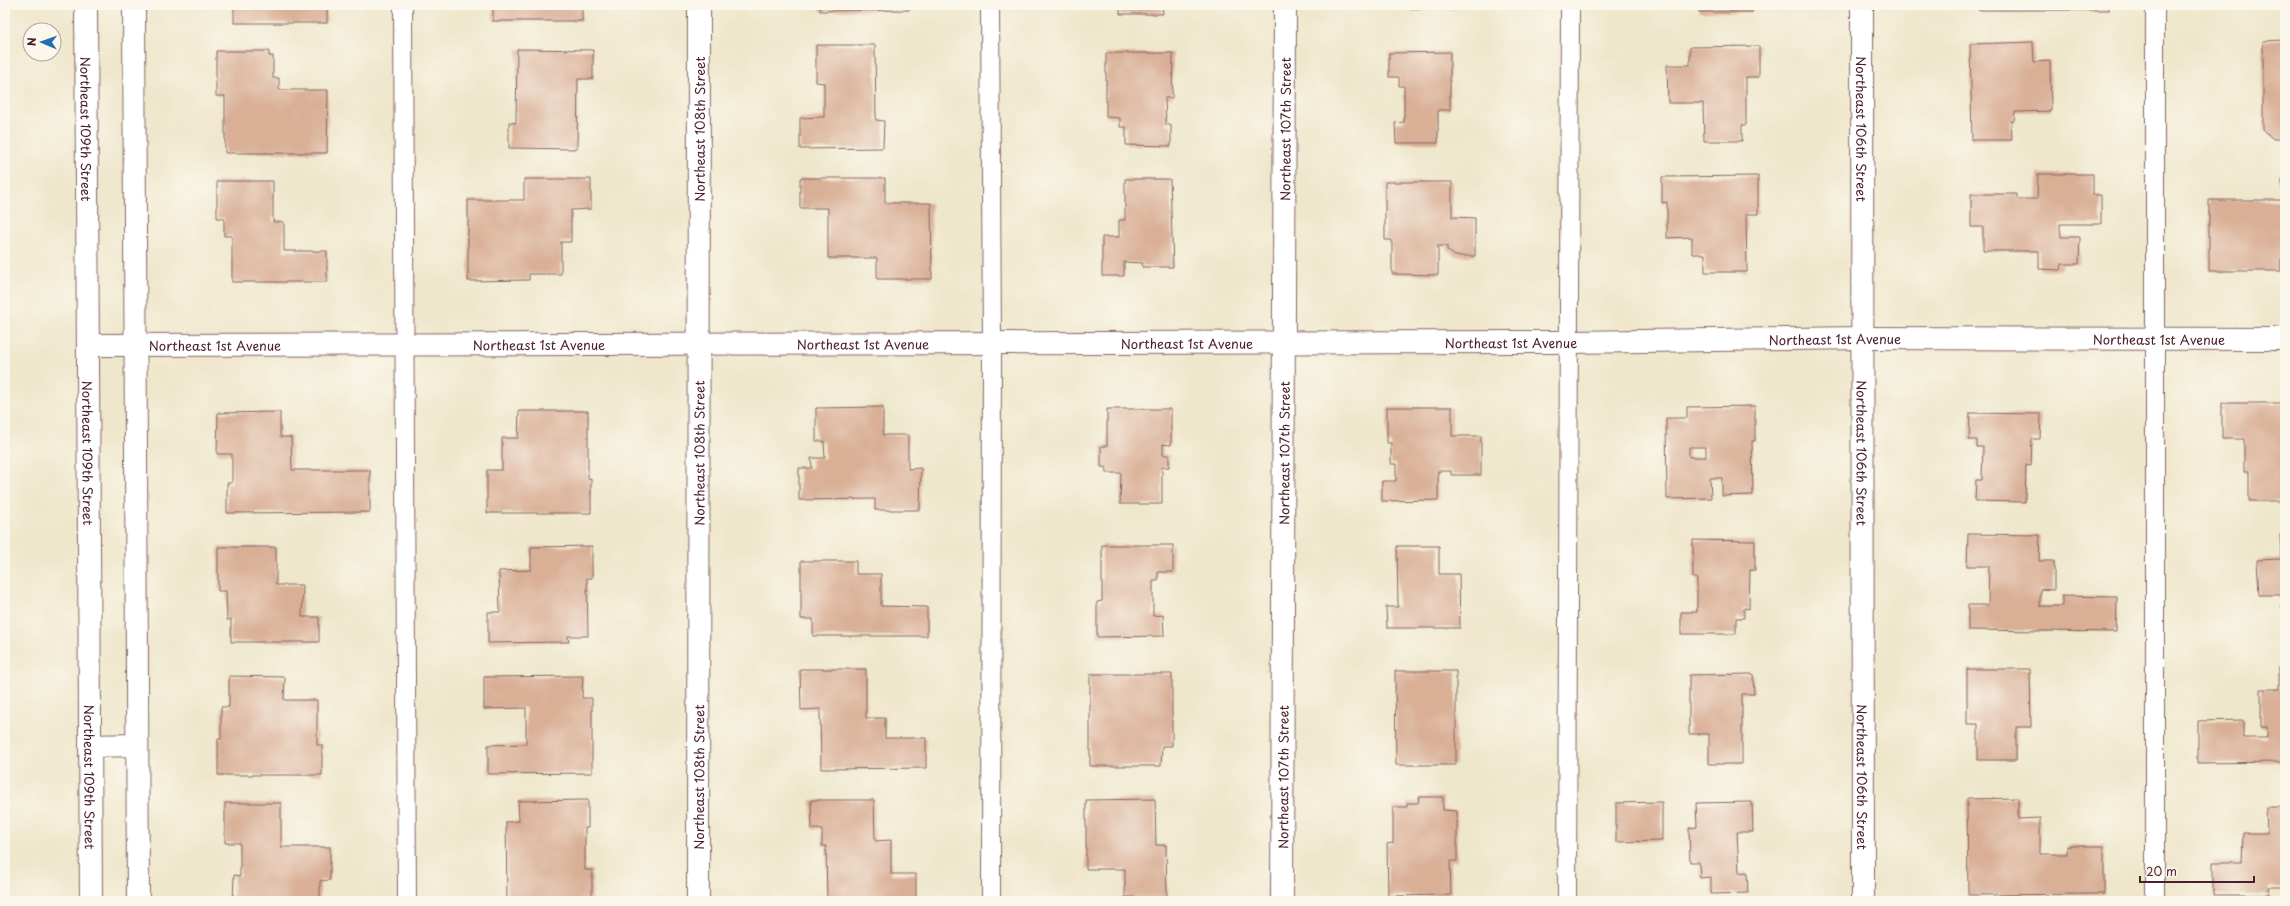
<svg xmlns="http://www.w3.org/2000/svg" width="2290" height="906" font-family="'Playpen Sans',sans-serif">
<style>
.building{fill:#d9af96;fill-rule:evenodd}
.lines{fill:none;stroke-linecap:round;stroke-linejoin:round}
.service-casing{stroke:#846563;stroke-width:20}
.minor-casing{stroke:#846563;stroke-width:24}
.service{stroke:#fff;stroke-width:18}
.minor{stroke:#fff;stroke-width:22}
.labels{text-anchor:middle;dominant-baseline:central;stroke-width:3;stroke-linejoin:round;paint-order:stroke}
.street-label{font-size:13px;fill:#4a1f2b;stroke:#fbf7ec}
</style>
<rect width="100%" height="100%" fill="#fbf7ec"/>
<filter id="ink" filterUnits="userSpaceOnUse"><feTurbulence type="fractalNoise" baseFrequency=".025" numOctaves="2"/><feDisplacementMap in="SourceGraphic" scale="8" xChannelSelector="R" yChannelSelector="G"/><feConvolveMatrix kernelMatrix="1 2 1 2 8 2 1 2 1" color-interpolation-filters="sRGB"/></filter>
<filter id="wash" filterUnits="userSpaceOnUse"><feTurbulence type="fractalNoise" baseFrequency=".012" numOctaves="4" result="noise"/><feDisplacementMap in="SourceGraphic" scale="16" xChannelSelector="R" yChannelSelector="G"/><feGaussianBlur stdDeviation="0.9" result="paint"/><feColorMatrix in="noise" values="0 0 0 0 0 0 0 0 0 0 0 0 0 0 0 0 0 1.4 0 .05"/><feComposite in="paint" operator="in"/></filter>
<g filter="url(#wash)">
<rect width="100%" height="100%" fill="#efe7cc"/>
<g id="blocks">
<g class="building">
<rect x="234" y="5" width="93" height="18"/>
<rect x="493" y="5" width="89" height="16"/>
<polygon points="820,5 909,5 909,10 820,11"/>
<polygon points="1120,5 1162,5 1163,14 1120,14"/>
<polygon points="1386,5 1458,5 1458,9 1386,8"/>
<rect x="1699" y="5" width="53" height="7"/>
<rect x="1978" y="5" width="131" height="5"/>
<polygon points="2285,40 2285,139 2273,139 2263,129 2263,41"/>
<polygon points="2033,42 2034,62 2050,61 2051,111 2015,112 2014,121 2011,121 2012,140 1972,140 1970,44"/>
<polygon points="816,45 875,45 876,120 884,121 883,148 800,149 800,118 824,117 824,83 816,82"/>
<polygon points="1759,46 1759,77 1746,77 1746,125 1742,125 1742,141 1704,141 1703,103 1668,103 1667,65 1690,65 1690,47"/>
<polygon points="517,49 593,50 593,79 578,79 577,149 509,148 509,122 516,123"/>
<polygon points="216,51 269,51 269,56 273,56 273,78 279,78 279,90 328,90 327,153 225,153 225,96 216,96"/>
<polygon points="1450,52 1450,110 1438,110 1438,143 1396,143 1395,123 1404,122 1404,86 1399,86 1399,77 1389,77 1389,53"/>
<polygon points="1106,53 1173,53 1172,98 1165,98 1166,125 1171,125 1171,146 1126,145 1126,127 1120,127 1120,118 1106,117"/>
<polygon points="2038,174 2093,174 2093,195 2101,195 2101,224 2060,224 2061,237 2080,237 2079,264 2062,264 2061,270 2039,269 2039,251 1983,251 1983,227 1971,227 1971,194 2017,194 2017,199 2037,199"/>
<polygon points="1758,176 1758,214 1746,214 1747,272 1705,272 1705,254 1692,254 1692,237 1667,238 1667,202 1662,203 1662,177"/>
<polygon points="800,178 885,178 885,203 931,203 932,279 877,279 877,258 828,258 828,208 800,208"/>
<polygon points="524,179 591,179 591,209 571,210 571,242 561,242 561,274 529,274 529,280 468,281 468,200 524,200"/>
<polygon points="1125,179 1170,179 1173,267 1142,267 1143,263 1124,262 1124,276 1102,276 1102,237 1119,237 1119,220 1125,220"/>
<polygon points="2282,179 2285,179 2285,259 2281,259 2281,271 2209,271 2209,200 2282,200"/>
<polygon points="217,181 273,181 273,222 284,222 284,251 327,251 327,282 232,282 232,236 224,236 224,218 217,218"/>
<polygon points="1385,182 1452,182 1452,217 1475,218 1475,256 1455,256 1447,250 1447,246 1438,246 1438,275 1392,274 1392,240 1385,240"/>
<polygon points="2222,403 2285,403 2285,501 2249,501 2249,472 2244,472 2244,439 2222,439"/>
<path d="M1755 406V441H1752L1753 495 1722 496V478H1710L1711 498 1667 499 1666 418H1687V407ZM1689 447H1706V457H1689Z"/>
<polygon points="883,407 883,435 908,435 908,469 921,468 920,510 875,510 875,499 799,500 799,468 812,468 811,458 825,458 824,441 816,441 816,408"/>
<polygon points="1387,407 1452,407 1452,436 1481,436 1481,475 1451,475 1451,471 1438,471 1438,500 1382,501 1382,481 1396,481 1396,464 1391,464 1391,443 1387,443"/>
<polygon points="1107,409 1171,409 1171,445 1163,444 1163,455 1169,455 1169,467 1162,467 1162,504 1120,504 1121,473 1106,473 1106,467 1101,467 1101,446 1107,446"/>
<polygon points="519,411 588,411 588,479 591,478 591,513 487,513 487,470 502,470 502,438 518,438"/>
<polygon points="280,412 280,437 291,437 292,470 370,470 370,512 227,513 227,483 232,483 232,454 217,454 218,413"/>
<polygon points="1970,413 2041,414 2040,439 2032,439 2031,466 2026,465 2025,502 1975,501 1976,480 1982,480 1983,447 1977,447 1977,440 1969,440"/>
<polygon points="1968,534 2040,535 2039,561 2054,561 2054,590 2040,589 2040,606 2062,606 2062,596 2117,597 2116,632 1968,630 1968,605 1988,605 1989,566 1967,566"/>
<polygon points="2280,535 2285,535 2285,609 2282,609 2281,595 2259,595 2257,560 2281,559"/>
<polygon points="1693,540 1755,541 1755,570 1750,570 1749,609 1744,608 1744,618 1736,618 1736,634 1681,634 1681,612 1697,612 1697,578 1693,578"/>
<polygon points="1102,545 1173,545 1173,572 1158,572 1158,581 1153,581 1153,616 1163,615 1164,636 1097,637 1097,602 1102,601"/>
<polygon points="592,546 592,578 587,578 588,636 568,636 569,642 488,643 488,612 500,612 499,571 531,570 531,547"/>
<polygon points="1397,546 1439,546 1439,574 1459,574 1460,628 1387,628 1386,607 1398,607"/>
<polygon points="218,547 276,547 276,585 303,585 302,617 319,617 319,642 231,642 231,619 227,620 226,591 218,591"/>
<polygon points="801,561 856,561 856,574 881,574 881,606 927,607 927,636 813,636 813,619 801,619"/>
<polygon points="2279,667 2285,667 2285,762 2198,763 2198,721 2243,720 2243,738 2267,738 2267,727 2261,727 2261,689 2279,689"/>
<polygon points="800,669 866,669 866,718 885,718 885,738 926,738 926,768 821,769 820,709 801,710"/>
<polygon points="1967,669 2030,669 2031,727 2016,727 2016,760 1978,760 1978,724 1967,724"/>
<polygon points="1395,671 1456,671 1456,765 1396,765"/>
<polygon points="1090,674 1172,674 1172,746 1162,746 1161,766 1090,766"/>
<polygon points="1753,674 1754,694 1742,694 1742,764 1709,764 1709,734 1689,734 1689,675"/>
<polygon points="229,676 285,677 284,700 317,700 317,745 322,745 322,775 218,775 218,739 221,739 221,707 229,707"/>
<polygon points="583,676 582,698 592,698 592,773 488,774 488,745 526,744 526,708 484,709 484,677"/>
<polygon points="1419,797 1443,797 1443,810 1457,811 1457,861 1450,861 1451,895 1388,896 1387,844 1393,843 1393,807 1407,807 1407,803 1418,803"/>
<polygon points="2018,798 2018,819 2040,818 2040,854 2067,854 2067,846 2104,846 2104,894 1968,895 1967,799"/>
<polygon points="1155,799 1156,845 1166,845 1167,897 1125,897 1125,869 1086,869 1086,800"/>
<polygon points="588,800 588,828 585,828 585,870 592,870 592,901 507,901 506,822 519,821 518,801"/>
<polygon points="811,800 874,800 875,841 891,840 891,874 916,874 916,901 827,901 826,846 822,846 822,829 812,829"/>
<polygon points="1662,802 1662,841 1616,842 1616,803"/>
<polygon points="1752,802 1753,832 1737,832 1739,873 1747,872 1748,893 1711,894 1711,877 1700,878 1699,862 1690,862 1689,828 1697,827 1696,803"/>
<polygon points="225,803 281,803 281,847 330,847 330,880 320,881 320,901 233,901 234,875 240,876 240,843 225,843"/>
<polygon points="2266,807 2285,807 2285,887 2269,887 2269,895 2213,895 2213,862 2242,862 2243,833 2267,833"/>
</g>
</g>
</g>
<g filter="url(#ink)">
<use href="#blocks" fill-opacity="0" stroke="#846563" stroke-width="1"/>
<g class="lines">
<g class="service-casing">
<g id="service">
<polyline points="403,5 407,901"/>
<polyline points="990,5 992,343 991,901"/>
<polyline points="1567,901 1570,5"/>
<polyline points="2155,901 2155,5"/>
</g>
</g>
<g class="minor-casing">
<g id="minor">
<path id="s1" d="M86 5 91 901"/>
<polyline points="134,5 138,901"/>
<path id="s2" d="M1862 5 1863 901"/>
<path id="s3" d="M89 345 1570 342 1862 338 2285 339"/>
<polyline points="90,746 137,745"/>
<path id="s4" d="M698 901 699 5"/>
<path id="s5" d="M1282 901 1285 5"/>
</g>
</g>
<use href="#service" class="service"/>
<use href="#minor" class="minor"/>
</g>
</g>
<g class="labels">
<g class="street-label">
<text stroke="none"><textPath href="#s1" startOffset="124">Northeast 109th Street</textPath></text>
<text stroke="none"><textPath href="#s4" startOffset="772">Northeast 108th Street</textPath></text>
<text stroke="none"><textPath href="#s5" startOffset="772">Northeast 107th Street</textPath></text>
<text stroke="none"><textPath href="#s2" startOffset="124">Northeast 106th Street</textPath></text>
<text stroke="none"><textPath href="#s3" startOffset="1746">Northeast 1st Avenue</textPath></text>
<text stroke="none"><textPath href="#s3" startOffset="2070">Northeast 1st Avenue</textPath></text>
<text stroke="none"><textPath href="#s3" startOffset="1422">Northeast 1st Avenue</textPath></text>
<text stroke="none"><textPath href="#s3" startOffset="1098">Northeast 1st Avenue</textPath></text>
<text stroke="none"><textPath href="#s3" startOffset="774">Northeast 1st Avenue</textPath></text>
<text stroke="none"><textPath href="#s3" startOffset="126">Northeast 1st Avenue</textPath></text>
<text stroke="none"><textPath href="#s3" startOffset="450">Northeast 1st Avenue</textPath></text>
<text stroke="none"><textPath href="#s1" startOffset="448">Northeast 109th Street</textPath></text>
<text stroke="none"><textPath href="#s4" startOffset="448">Northeast 108th Street</textPath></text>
<text stroke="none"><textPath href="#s5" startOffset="448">Northeast 107th Street</textPath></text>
<text stroke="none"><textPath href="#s2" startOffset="448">Northeast 106th Street</textPath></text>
<text stroke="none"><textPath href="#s1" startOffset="772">Northeast 109th Street</textPath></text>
<text stroke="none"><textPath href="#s4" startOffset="124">Northeast 108th Street</textPath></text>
<text stroke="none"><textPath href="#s5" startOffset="124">Northeast 107th Street</textPath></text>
<text stroke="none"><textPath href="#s2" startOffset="772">Northeast 106th Street</textPath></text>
</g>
</g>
<rect width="2290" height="906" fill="none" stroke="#fbf7ec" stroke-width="20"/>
<g transform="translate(42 42) rotate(272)"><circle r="19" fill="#fbf7ec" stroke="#b4a19f"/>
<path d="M0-3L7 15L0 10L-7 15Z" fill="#1f6fb2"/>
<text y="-6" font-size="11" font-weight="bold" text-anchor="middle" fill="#4a1f2b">N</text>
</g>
<path d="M2140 876v6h114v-6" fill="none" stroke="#4a1f2b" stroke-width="2"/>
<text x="2146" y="876" font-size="12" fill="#4a1f2b" stroke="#fbf7ec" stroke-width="3" paint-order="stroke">20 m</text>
</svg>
